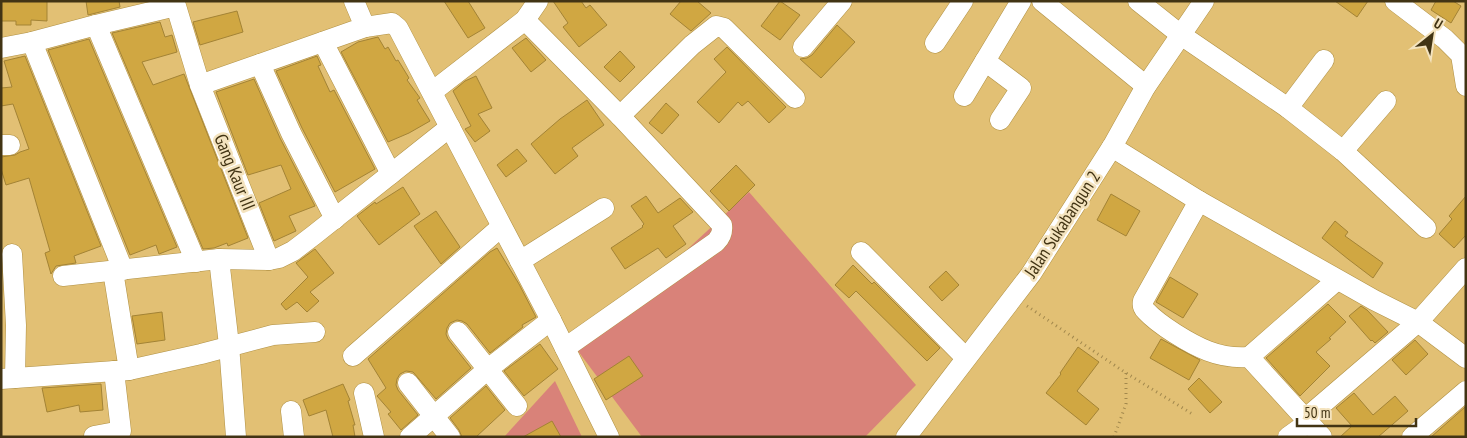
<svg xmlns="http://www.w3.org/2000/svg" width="1467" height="438" font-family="'PT Sans Narrow',sans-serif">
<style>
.green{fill:#d98279}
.building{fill:#d0a742;stroke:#a38335}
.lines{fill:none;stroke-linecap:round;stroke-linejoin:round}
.minor-casing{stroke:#b09043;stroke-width:21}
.path{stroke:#a2884d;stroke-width:3;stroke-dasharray:1 4;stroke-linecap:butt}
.minor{stroke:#fff;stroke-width:20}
.labels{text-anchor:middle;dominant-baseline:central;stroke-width:5;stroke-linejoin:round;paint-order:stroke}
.street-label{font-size:18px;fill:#423414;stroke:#f4e3be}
</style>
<rect width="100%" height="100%" fill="#e2c074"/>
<g class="green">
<polygon points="749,192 916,385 865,437 642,437 578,351"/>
<polygon points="555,381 582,437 504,437"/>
</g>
<g class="building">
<polygon points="1,1 47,1 47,21 31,20 31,25 16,25 16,21 1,21"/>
<polygon points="86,1 119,1 120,7 88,15"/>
<polygon points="444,1 468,1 485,28 468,38"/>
<polygon points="553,1 581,1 586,8 590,5 607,25 579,47 563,27 568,23"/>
<polygon points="681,1 697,1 711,13 691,31 670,14"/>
<polygon points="780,1 800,15 780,40 761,26"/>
<polygon points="1335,1 1368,1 1357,17"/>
<polygon points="1436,1 1453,1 1461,6 1451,23 1431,10"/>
<polygon points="237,11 243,32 200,45 193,22"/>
<polygon points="160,22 165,37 172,35 177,52 142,62 153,85 184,74 248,238 228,246 227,243 214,248 203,249 112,33"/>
<polygon points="837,25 855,42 821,78 800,59 807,58 812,55"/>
<polygon points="378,37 385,49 388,47 396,61 398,60 409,78 407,80 420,98 417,100 430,121 409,133 388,142 341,52 358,42"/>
<polygon points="526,38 546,60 531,72 512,48"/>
<polygon points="89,39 177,247 159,254 156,245 130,255 48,50"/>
<polygon points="727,47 786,107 769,123 748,101 742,106 738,102 719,123 697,102 726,72 714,59"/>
<polygon points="620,51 635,67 620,82 604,67"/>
<polygon points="25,56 101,246 74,256 76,263 56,266 51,274 45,253 50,251 29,178 6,185 1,169 1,157 15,155 20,152 29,149 13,104 1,106 1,88 12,87 4,61"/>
<polygon points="317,56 321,65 318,66 330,92 334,90 375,169 335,192 302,128 276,71"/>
<polygon points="476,76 492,108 478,114 490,131 475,142 465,129 471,126 453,91 465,81"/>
<polygon points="254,79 280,138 315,206 289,216 296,231 274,241 259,203 291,189 281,165 248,175 216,92"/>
<polygon points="587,100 604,125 572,148 578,156 555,174 531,144 560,119"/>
<polygon points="666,103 679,115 662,134 649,123"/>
<polygon points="517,149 527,161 506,177 497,165"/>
<polygon points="736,165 755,185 729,211 710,191"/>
<polygon points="403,187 420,214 379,245 357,216 375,202 376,204"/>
<polygon points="1111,194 1140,211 1126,236 1097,220"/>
<polygon points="646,196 658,213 680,198 693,212 673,226 686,244 666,258 658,248 625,269 611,248 643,227 642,226 644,224 631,206"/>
<polygon points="1466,196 1466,235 1454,248 1439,234 1452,219 1449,216"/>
<polygon points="436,211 460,247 441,264 414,226"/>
<polygon points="1335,221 1348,232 1345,236 1383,263 1373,278 1348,259 1322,238"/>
<polygon points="497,248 519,284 536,317 522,325 523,327 490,353 467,324 462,321 457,320 450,323 447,328 446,334 448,339 471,368 436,399 413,372 406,371 400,374 397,379 396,385 398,390 418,415 401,430 388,414 391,412 377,396 386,388 368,359 490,252"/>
<polygon points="315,249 334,273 310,292 319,301 307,312 297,302 286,310 281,304 308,277 296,263"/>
<polygon points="853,265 872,284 874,282 940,348 927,361 856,291 849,298 835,285"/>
<polygon points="946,271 959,285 942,301 929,287"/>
<polygon points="1170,277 1198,294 1183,318 1156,302"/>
<polygon points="1328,304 1346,322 1329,338 1331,339 1316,352 1330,366 1300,396 1266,358"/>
<polygon points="1361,306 1367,310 1388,332 1375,343 1372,340 1371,341 1349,316"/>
<polygon points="162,312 165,340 137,344 132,316"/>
<polygon points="1161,339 1200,360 1189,380 1150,358"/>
<polygon points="1415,340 1428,354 1406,375 1392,360"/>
<polygon points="540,344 558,369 524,396 504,371"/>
<polygon points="1078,347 1099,362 1077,391 1099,409 1086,425 1046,393 1061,374 1060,373"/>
<polygon points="629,356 643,376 606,400 594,379"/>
<polygon points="1199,378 1222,402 1210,413 1188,389"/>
<polygon points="101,384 103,410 80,412 79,405 47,412 42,388"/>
<polygon points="343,384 350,400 348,401 355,425 353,425 355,437 333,437 326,410 309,416 303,400"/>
<polygon points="486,386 505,410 476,437 462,437 459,430 450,418"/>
<polygon points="1354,393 1373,415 1395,396 1408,411 1378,437 1340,437 1352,426 1336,408"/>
<polygon points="1465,407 1466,437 1431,437"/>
<polygon points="552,421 561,437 523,437"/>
</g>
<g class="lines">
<g class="minor-casing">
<g id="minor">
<polyline points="1042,1 1146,86"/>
<polyline points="1138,1 1181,35 1288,108 1343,151 1426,228"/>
<polyline points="1395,1 1445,39 1461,55 1466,86"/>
<path d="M525 20 620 116 722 225C723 232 721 237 716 242L565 348"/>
<polyline points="96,25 196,262"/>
<polyline points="365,27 392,23 398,28 551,320 609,437"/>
<polyline points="32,42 123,270"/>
<polyline points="323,42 391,174"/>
<polyline points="935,43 963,1"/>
<polyline points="803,47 842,1"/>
<polyline points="1,48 32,42 96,25 176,6 200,85 365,27 354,1"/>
<polyline points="985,61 1021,88 1000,120"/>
<polyline points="260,64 291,133 335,219"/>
<polyline points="200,85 269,260"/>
<polyline points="432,92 525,20 538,1"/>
<polyline points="964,96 1021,1"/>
<polyline points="1288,108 1324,60"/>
<polyline points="620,116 692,45 716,26 724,28 795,98"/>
<polyline points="1,145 10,145"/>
<polyline points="1112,147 1199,201 1374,300 1418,322 1466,358"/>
<polyline points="1343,151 1386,101"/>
<path d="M1199 201 1143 301C1142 305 1143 308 1146 311 1159 325 1190 344 1208 351 1221 356 1235 358 1249 357L1322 437"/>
<polyline points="861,252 966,358"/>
<polyline points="12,254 16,325 15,378"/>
<polyline points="219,259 229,345 236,437"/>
<polyline points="520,261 604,208"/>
<polyline points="63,276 219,259 269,260 279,258 293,251 314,235 450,127"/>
<polyline points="458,332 517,406"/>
<polyline points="353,356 501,227"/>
<polyline points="1249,357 1337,280"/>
<polyline points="129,370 201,354 273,335 315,332"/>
<polyline points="1,379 129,370 113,271"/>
<polyline points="408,383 450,437"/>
<polyline points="364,393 374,437"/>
<polyline points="291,411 294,437"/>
<polyline points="1306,418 1418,322 1466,268"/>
<polyline points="94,436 121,431 114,371"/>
<polyline points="410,437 488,369 551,320"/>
<polyline points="906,437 1031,274 1112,147 1146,86 1204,1"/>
<polyline points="1288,437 1309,422"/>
<polyline points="1412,437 1466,391"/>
</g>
</g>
<g class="path">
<polyline points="1027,306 1126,373 1194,415"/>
<polyline points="1114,437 1126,404 1126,373"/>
</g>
<use href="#minor" class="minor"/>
</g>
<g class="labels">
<g class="street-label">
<text transform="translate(235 172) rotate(68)">Gang Kaur III</text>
<text transform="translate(1062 224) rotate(-57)">Jalan Sukabangun 2</text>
</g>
</g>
<rect width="1467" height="438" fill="none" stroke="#423414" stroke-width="5"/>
<g transform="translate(1432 35) rotate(30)" stroke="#f4e3be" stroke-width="4" paint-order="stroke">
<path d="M0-4L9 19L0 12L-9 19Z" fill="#423414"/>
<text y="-8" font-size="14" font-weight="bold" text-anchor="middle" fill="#423414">U</text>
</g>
<path d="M1297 418v8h119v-8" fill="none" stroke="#423414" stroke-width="2.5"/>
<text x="1304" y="418" font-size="15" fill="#423414" stroke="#f4e3be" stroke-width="4" paint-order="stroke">50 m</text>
</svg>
